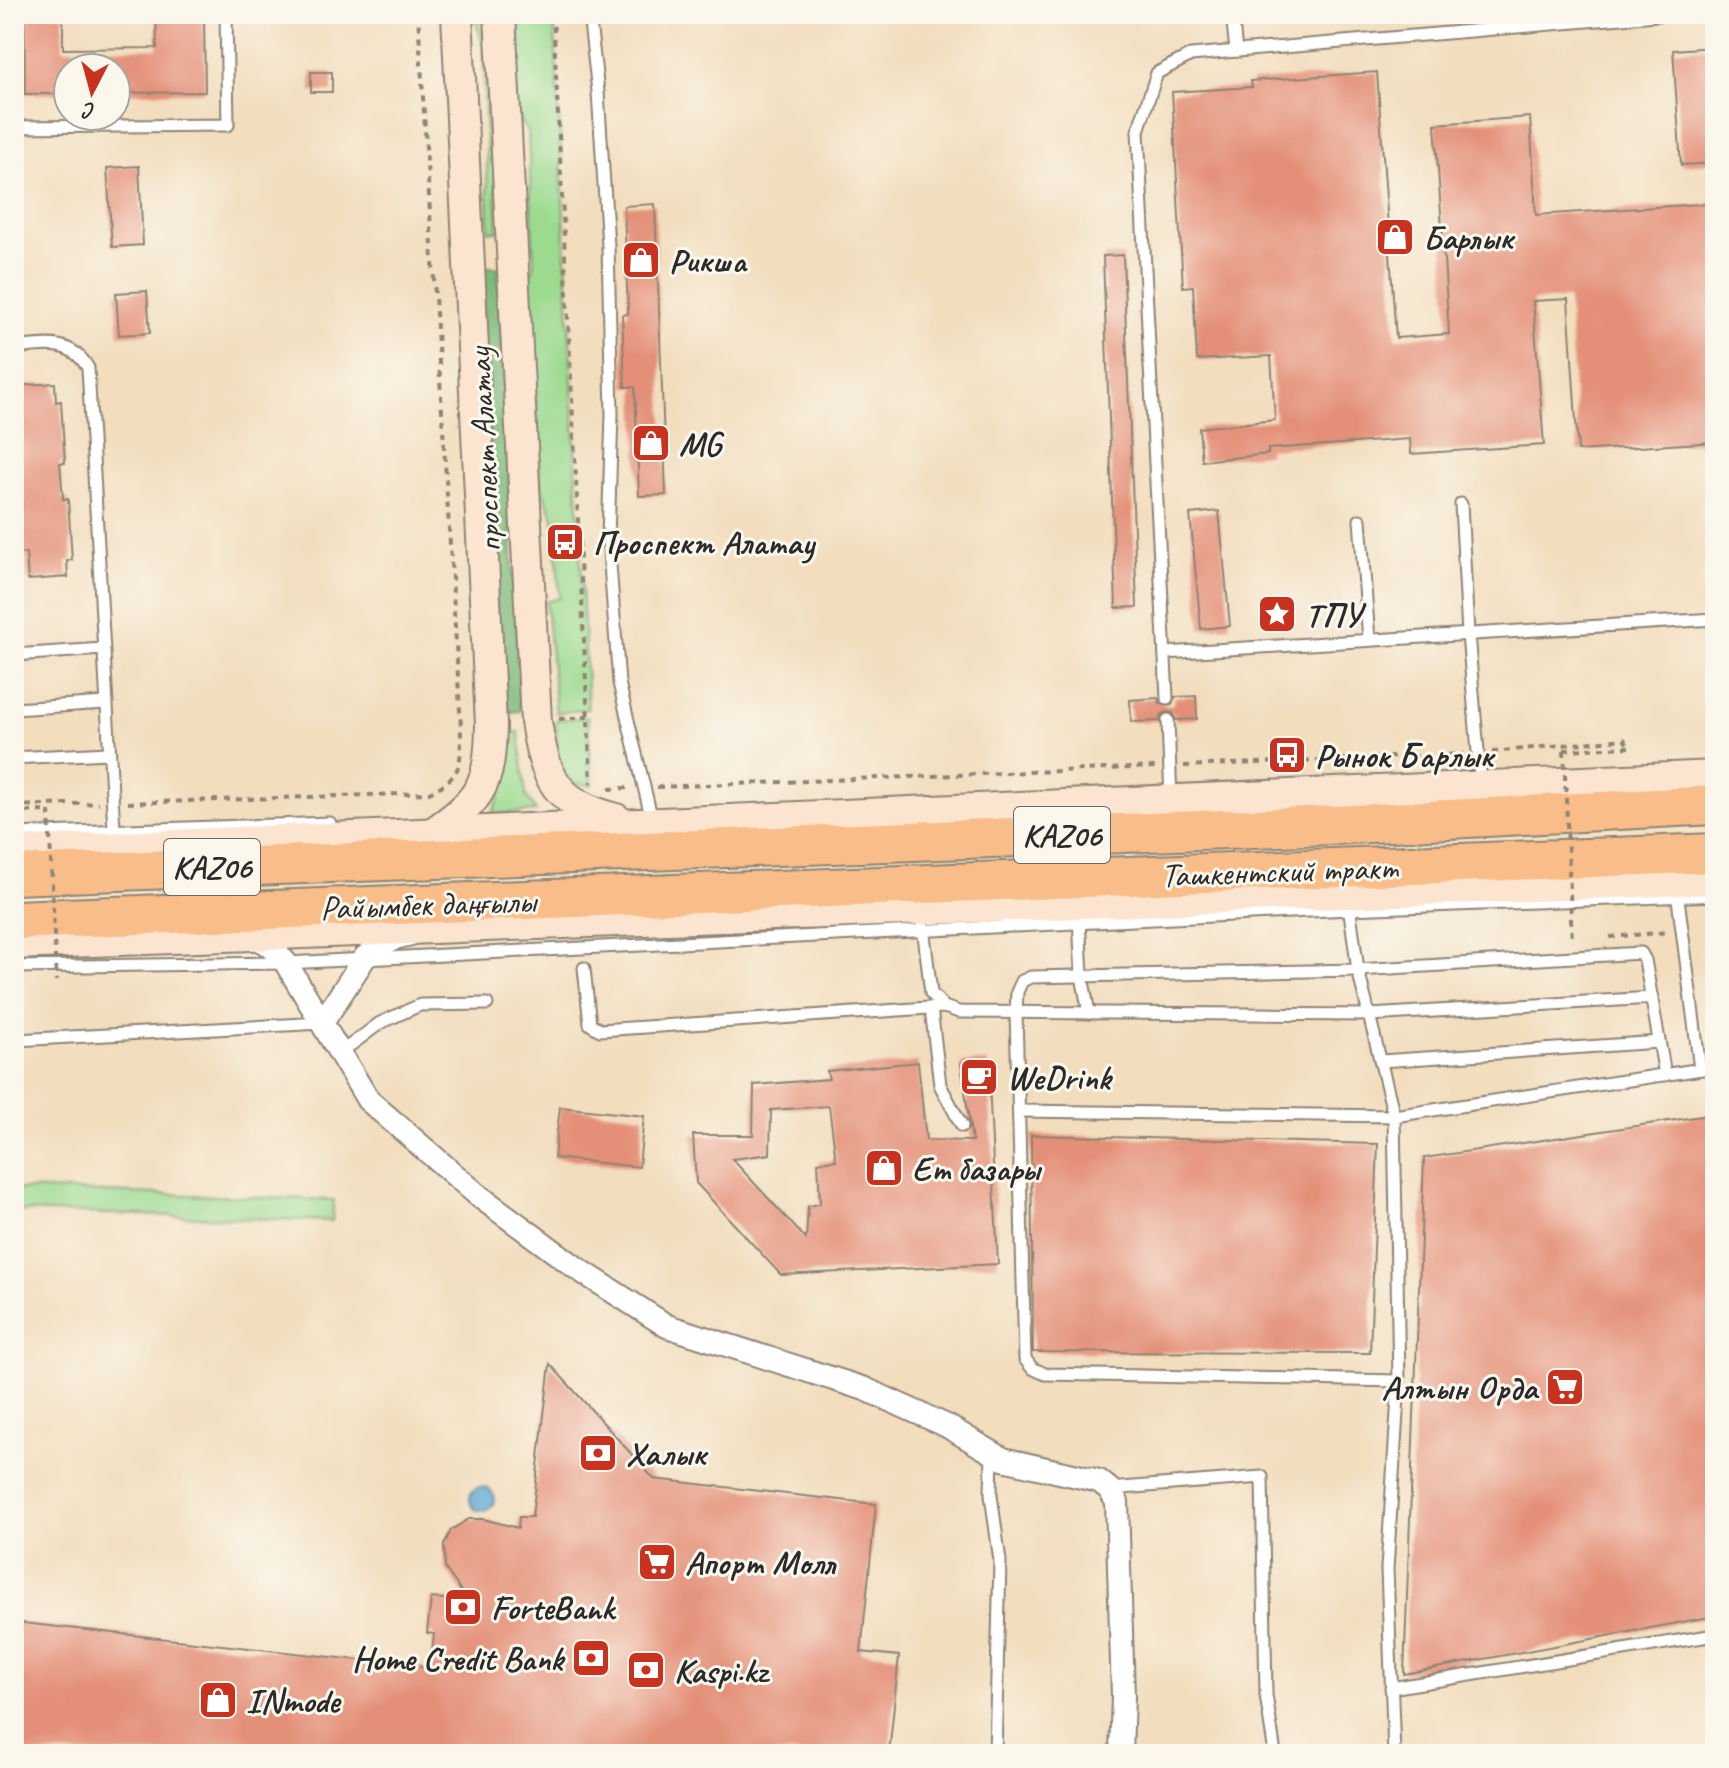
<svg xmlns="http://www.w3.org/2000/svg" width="1729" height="1768" font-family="Caveat,sans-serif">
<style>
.green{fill:#9cda90;stroke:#64825e;stroke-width:2}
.forest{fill:#7dba7a;stroke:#547252;stroke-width:2}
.water{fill:#5ba8d4;stroke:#436a80;stroke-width:2}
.building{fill:#e49078;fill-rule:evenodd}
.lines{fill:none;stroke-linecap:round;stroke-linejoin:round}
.lane-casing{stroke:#8e8474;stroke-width:15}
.street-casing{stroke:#8e8474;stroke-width:26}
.secondary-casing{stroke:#8e8474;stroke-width:34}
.highway-casing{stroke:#8e8474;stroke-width:42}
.path{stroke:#8e8474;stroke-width:4;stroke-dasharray:6 6;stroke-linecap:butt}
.lane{stroke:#fff;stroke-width:11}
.street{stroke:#fff;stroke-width:22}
.secondary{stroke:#fce5d0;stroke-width:30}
.highway{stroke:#f8bd89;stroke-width:38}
.path-bridge{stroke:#8e8474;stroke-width:4;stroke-dasharray:6 6;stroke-linecap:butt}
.labels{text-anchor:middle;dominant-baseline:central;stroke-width:6;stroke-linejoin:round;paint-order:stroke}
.shield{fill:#fbf7ec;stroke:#696865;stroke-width:2}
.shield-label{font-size:32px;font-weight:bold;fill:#2b2b2b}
.poi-label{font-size:34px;font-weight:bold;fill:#2b2b2b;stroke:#fbf7ec;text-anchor:start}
.street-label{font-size:34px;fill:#2b2b2b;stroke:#fbf7ec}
</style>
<rect width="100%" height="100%" fill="#fbf7ec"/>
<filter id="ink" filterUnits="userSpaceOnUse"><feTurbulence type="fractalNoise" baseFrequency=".0125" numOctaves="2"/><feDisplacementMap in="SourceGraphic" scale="16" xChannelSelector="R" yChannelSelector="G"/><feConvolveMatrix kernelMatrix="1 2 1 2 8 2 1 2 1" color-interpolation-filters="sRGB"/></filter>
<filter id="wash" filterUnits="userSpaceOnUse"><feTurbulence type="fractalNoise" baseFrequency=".006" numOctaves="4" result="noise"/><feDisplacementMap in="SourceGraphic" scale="32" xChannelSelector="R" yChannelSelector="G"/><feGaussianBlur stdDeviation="1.8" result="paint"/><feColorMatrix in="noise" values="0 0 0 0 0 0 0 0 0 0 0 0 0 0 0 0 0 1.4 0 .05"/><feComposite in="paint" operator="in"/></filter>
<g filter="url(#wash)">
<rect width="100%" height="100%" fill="#f2ddbd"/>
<g class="green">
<polygon points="474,14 489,14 498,231 489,231 483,45"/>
<polygon points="511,14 554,14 588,709 556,713 546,602 560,598 554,518 541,487 527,282 534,267 528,131 515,116"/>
<polygon points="588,717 592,785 566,782 558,761 556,720"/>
<polygon points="519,732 526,796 536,811 492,814 499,798 501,733"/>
<polygon points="14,1189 334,1200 332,1221 14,1211"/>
</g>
<polygon class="forest" points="481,267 498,267 520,711 501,713"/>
<circle class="water" cx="482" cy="1499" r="12"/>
<g id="blocks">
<g class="building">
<polygon points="24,14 63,14 63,49 157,48 156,14 204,14 205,92 116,93 116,68 68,68 68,94 25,94"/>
<polygon points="1715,47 1715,163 1681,165 1673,50"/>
<rect x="311" y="72" width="21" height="20"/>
<polygon points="1377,72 1396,338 1449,334 1435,124 1530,117 1536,215 1715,203 1715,442 1578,451 1568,299 1533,301 1544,445 1411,454 1410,439 1268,449 1268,454 1202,461 1199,428 1275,420 1271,356 1197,360 1193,286 1183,287 1172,92 1252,87 1251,81"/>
<polygon points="139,166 143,245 112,247 107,168"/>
<polygon points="655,204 666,495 639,496 635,387 625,387 622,315 628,314 624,206"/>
<polygon points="1123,255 1137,607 1116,608 1103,256"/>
<polygon points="147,291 150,333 119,335 116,293"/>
<polygon points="55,383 56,402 61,401 65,463 60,463 63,499 68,499 72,560 67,561 68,577 28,580 26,553 19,554 15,509 22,509 19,456 14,456 14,386"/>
<polygon points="1219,511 1230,626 1201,629 1190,514"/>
<polygon points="1196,696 1197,719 1176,720 1173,713 1167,712 1161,715 1160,721 1131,722 1130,700 1158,698 1160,703 1167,706 1172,705 1175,697"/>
<path d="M918 1062 926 1140 972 1141 961 1063 988 1062 998 1264 781 1275 696 1183 693 1135H753L754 1085 829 1079 827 1071ZM829 1106 836 1160 818 1162 820 1204 808 1206 806 1239 732 1159 770 1154 771 1110Z"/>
<polygon points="560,1107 644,1116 639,1167 554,1158"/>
<polygon points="1715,1114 1715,1616 1404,1674 1424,1158"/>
<polygon points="1031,1135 1378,1144 1370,1353 1033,1352"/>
<polygon points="550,1364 654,1479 876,1504 861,1652 899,1656 889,1754 14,1754 14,1622 430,1668 434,1634 427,1633 431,1598 468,1601 445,1568 444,1545 451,1530 469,1519 483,1519 518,1528 519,1517 532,1517"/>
</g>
</g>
</g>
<g filter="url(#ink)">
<use href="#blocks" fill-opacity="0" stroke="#8e8474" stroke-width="2"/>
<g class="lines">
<g class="lane-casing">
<g id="lane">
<polyline points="589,14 598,92 608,246 612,415 608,538 619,683 652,820"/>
<polyline points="1232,14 1236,51"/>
<polyline points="14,127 228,125 226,14"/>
<path d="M14 348C44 345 71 338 88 368L115 847"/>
<polyline points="1461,504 1468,634 1481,787"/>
<polyline points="1360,520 1369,640"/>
<polyline points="1165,653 1715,619"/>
<polyline points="14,655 103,649"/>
<polyline points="1167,698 1138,131 1157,73 1191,55 1668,14"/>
<polyline points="14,709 105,703"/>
<polyline points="1168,720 1171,800"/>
<polyline points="14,758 108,753"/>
<polyline points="14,834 330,823"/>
<polyline points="1677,891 1700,1069"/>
<polyline points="1079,918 1082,976 1089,1013"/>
<polyline points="923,926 931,993 944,1007 959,1012 1370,1015 1652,998"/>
<polyline points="14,967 286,963 1349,909 1715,895"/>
<polyline points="584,968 590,1024 600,1030 944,1007"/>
<polyline points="931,1008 940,1085 962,1126"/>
<polyline points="16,1040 322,1023"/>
<polyline points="340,1053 380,1023 420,1005 487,1004"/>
<polyline points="1381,1061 1659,1042"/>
<polyline points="1019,1111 1394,1116 1358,970 1349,905"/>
<polyline points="1399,1381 1045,1374 1032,1368 1025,1359 1016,1013 1017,992 1022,981 1031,977 1358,970 1641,953 1645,960 1665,1075"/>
<polyline points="992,1453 991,1495 1000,1561 995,1754"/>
<polyline points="1109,1489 1262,1477 1266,1695 1275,1754"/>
<polyline points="1391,1688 1715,1635"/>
<polyline points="1394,1754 1387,1569 1399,1381 1394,1116 1715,1067"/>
</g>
</g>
<g class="street-casing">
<g id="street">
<polyline points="253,935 270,946 286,963 368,1100 479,1196 578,1269 667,1326 865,1389 947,1426 1003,1459 1099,1481 1109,1489 1117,1502 1123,1696 1121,1754"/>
<polyline points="322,1023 365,957 395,938 411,934"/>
</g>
</g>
<g class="secondary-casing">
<g id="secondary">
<path d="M500 14 536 721C545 780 556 803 616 819"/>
<path d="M433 833C482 799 490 784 491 725L457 14"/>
<polyline points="14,852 1715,776"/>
<polyline points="14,944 1715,879"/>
</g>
</g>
<g class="highway-casing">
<g id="highway">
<polyline points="14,875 1334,825 1715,805"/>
<polyline points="14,920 1715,853"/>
</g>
</g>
<g class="path">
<polyline points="15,14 18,112"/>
<polyline points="553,14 591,783"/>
<polyline points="14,154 16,141"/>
<polyline points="559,719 588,717"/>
<polyline points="1564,750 1629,747"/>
<polyline points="1492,752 1624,739 1629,747"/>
<polyline points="1184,766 1463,754"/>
<polyline points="657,787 1156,767"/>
<polyline points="609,789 628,788"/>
<path d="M128 803 429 793C465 774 460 764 461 727L418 14"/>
<polyline points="14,806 99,803"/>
<polyline points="14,812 49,811"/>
<polyline points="1610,937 1669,932"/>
</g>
<use href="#lane" class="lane"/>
<use href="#street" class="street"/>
<use href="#secondary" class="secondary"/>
<use href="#highway" class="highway"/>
<g class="path-bridge">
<polyline points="1564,750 1572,942"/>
<polyline points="49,811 56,981"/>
</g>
</g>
</g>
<defs>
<g id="shop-square" transform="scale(2)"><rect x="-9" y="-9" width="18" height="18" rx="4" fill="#c8321e" stroke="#fbf7ec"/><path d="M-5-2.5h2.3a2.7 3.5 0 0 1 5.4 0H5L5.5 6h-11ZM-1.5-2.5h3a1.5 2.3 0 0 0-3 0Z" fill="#fff"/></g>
<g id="bus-square" transform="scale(2)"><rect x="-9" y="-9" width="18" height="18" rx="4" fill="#c8321e" stroke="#fbf7ec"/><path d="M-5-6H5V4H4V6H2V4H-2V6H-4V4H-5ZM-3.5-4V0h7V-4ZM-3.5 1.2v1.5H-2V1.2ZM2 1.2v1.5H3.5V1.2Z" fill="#fff"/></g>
<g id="sight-square" transform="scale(2)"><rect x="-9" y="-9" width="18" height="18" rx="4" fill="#c8321e" stroke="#fbf7ec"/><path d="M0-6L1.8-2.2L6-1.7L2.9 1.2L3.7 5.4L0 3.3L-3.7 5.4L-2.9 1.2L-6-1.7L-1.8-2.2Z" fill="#fff"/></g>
<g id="cafe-square" transform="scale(2)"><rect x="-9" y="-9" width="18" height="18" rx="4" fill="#c8321e" stroke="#fbf7ec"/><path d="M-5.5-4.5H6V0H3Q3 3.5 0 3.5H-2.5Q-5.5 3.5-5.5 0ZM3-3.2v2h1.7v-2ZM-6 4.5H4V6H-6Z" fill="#fff"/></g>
<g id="supermarket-square" transform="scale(2)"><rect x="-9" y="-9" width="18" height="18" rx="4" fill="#c8321e" stroke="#fbf7ec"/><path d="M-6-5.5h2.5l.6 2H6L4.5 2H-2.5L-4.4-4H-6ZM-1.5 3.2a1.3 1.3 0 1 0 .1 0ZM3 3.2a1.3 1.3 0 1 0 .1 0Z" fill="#fff"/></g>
<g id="bank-square" transform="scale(2)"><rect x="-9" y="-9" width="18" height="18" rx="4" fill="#c8321e" stroke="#fbf7ec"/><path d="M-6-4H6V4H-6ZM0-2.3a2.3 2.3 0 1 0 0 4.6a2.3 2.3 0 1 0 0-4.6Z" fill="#fff"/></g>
</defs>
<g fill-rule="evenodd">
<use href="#shop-square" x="1395" y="237"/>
<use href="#shop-square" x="641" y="260"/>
<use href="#shop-square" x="651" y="443"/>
<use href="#bus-square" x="565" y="542"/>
<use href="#sight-square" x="1277" y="614"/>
<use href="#bus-square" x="1287" y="755"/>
<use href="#cafe-square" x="979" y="1077"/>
<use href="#shop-square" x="884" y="1168"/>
<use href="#supermarket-square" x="1565" y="1387"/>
<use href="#bank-square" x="598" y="1453"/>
<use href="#supermarket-square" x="657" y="1562"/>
<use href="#bank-square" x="463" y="1607"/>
<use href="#bank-square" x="591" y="1658"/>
<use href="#bank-square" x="646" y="1670"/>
<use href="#shop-square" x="218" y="1700"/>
</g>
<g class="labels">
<g class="shield">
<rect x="1014" y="807" width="96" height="56" rx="6"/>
<rect x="164" y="839" width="96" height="56" rx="6"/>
</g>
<g class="shield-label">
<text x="1062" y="835">KАZ06</text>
<text x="212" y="867">KАZ06</text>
</g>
<g class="poi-label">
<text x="1423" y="237">Барлык</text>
<text x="669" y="260">Рикша</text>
<text x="679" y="443">MG</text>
<text x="593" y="542">Проспект Алатау</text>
<text x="1305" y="614">ТПУ</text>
<text x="1315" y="755">Рынок Барлык</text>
<text x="1007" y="1077">WeDrink</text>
<text x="912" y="1168">Ет базары</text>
<text x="1537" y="1387" text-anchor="end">Алтын Орда</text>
<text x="626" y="1453">Халык</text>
<text x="685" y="1562">Апорт Молл</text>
<text x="491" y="1607">ForteBank</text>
<text x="563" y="1658" text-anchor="end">Home Credit Bank</text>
<text x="674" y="1670">Kaspi.kz</text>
<text x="246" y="1700">INmode</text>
</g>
<g class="street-label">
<text transform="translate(484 450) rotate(-93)">проспект Алатау</text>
<text transform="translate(1279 871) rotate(-2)">Ташкентский тракт</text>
<text transform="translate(428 904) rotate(-2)">Райымбек даңғылы</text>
</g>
</g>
<rect width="1729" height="1768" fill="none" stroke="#fbf7ec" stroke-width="48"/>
<g transform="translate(92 92) rotate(186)"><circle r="38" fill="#fbf7ec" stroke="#a8a59f" stroke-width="2"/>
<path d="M0-6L14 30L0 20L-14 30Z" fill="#c8321e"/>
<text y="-12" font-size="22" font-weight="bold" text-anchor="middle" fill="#2b2b2b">С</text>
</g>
</svg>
